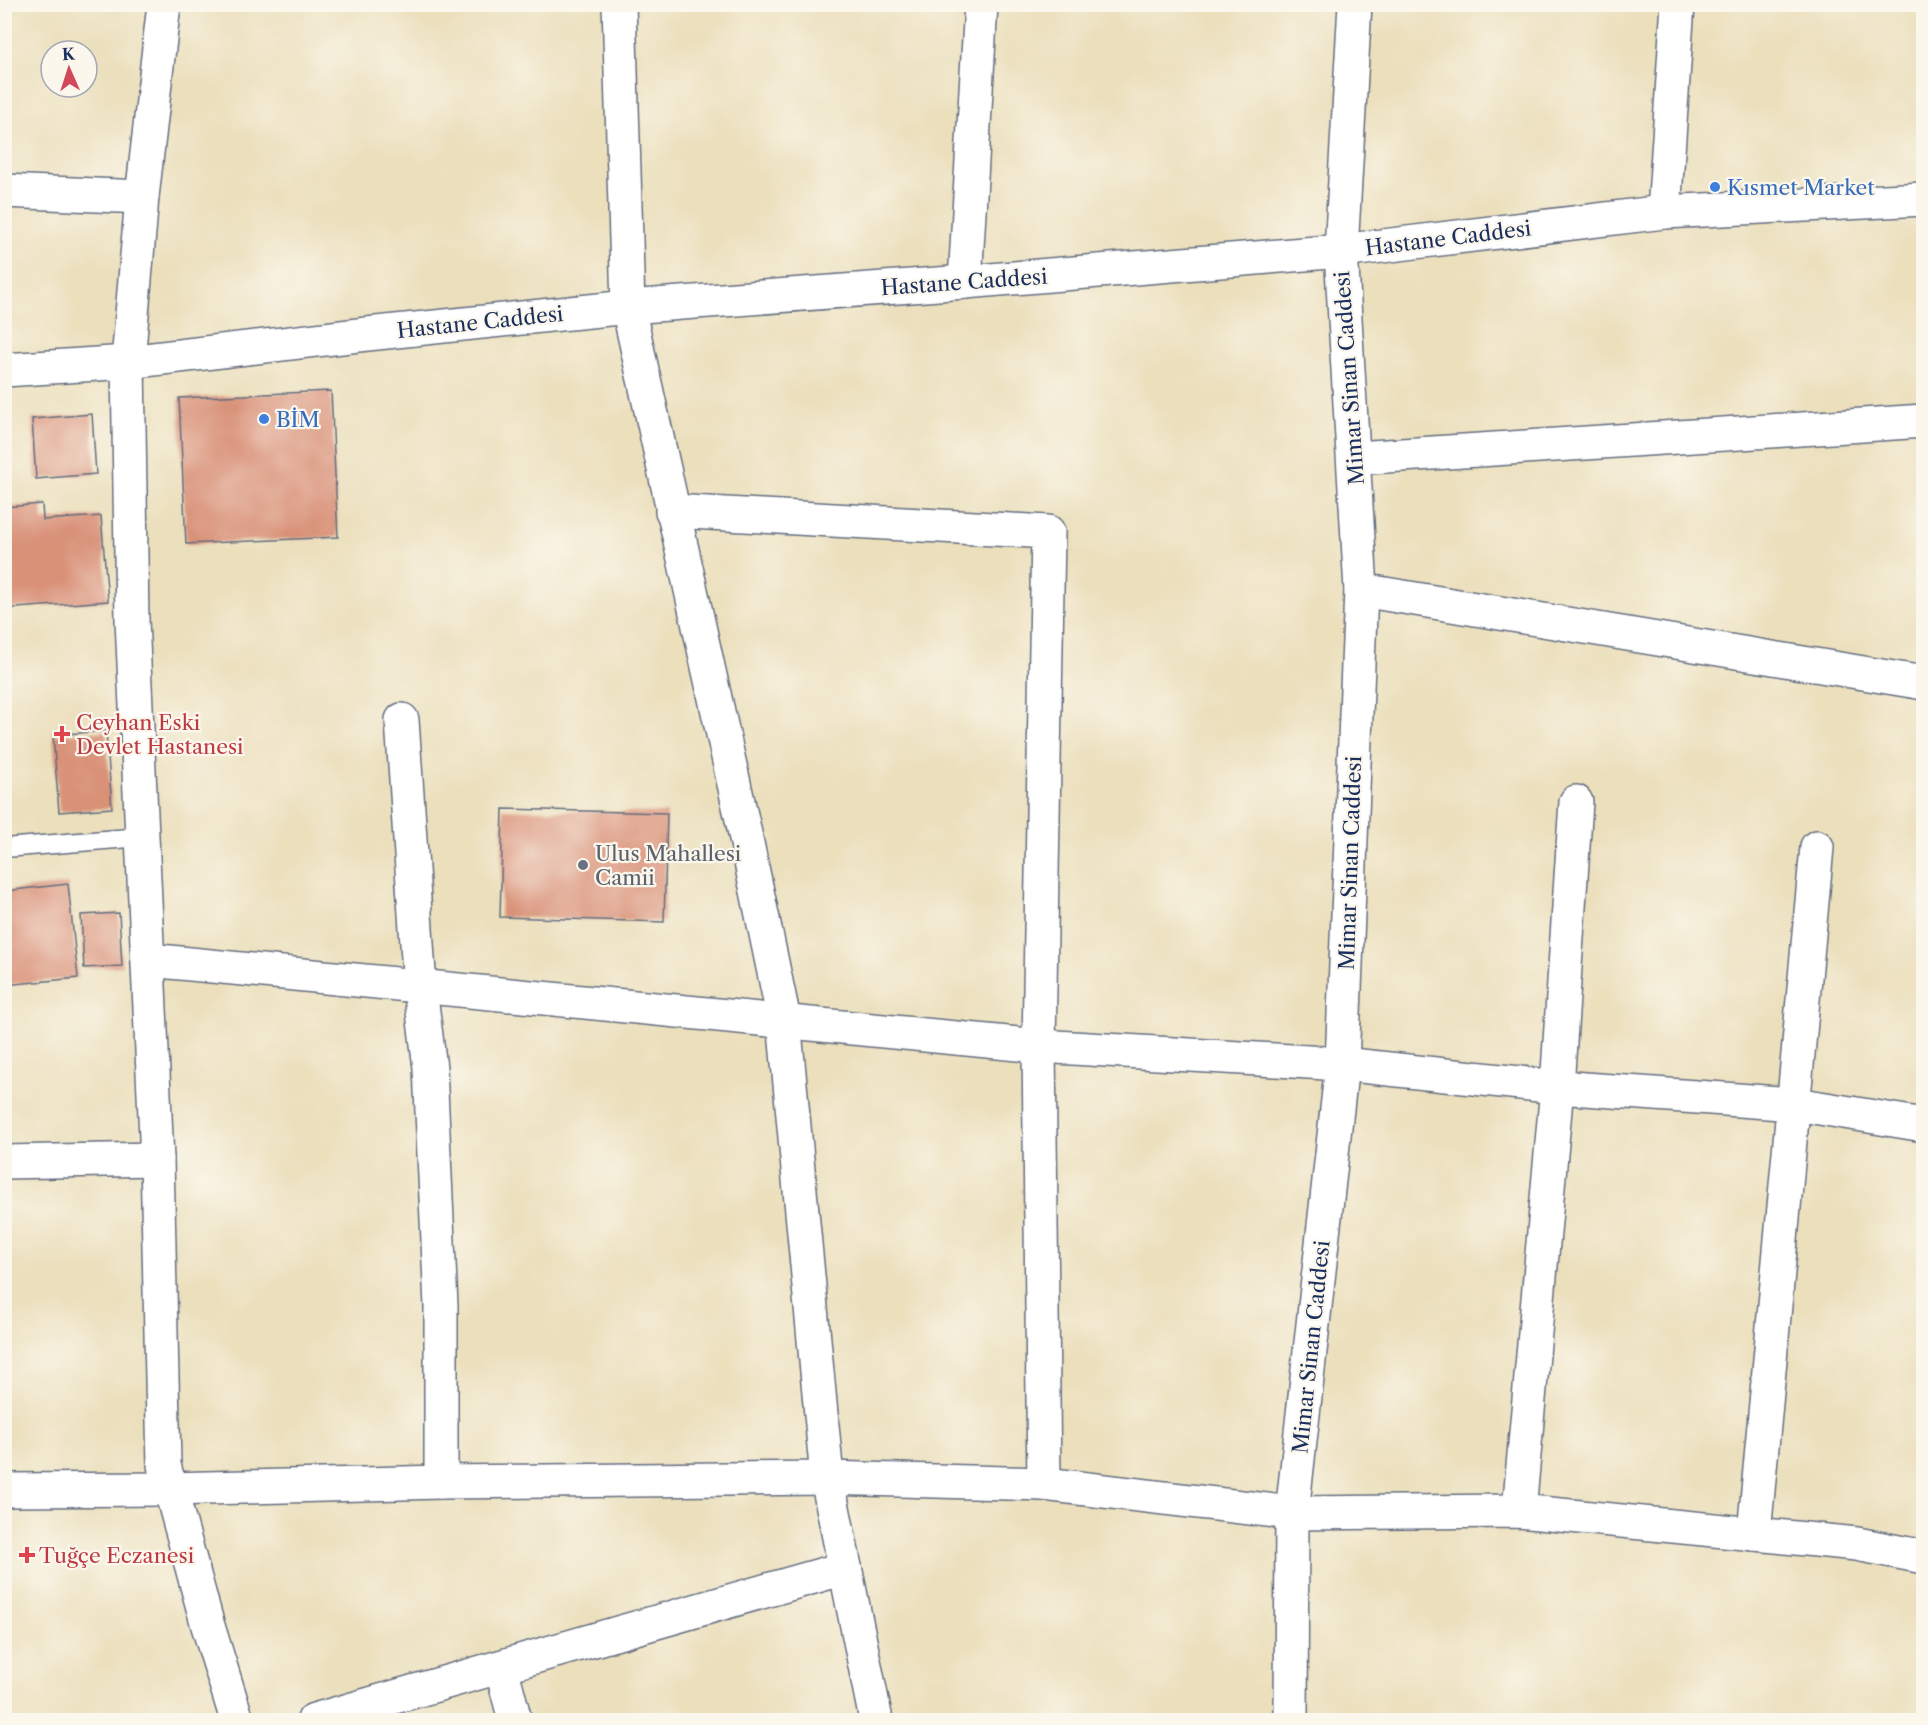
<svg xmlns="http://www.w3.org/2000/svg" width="1928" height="1725" font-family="'Libre Caslon Text',serif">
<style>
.building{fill:#d99178}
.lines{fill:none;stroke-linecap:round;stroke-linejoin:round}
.service-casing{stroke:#646d7f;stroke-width:21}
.minor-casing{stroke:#646d7f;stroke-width:36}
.tertiary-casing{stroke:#646d7f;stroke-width:36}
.service{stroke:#fff;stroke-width:18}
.minor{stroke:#fff;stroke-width:33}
.tertiary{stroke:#fff;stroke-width:33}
.shop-dot{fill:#3f7fe0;stroke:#fbf7ec;stroke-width:2}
.health-dot{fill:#e0444e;stroke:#fbf7ec;stroke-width:2}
.worship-dot{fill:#6b7280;stroke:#fbf7ec;stroke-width:2}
.labels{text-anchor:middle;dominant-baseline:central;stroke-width:4.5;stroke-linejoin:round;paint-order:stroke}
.shop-label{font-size:21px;fill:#366cbe;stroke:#fbf7ec;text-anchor:start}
.street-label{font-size:21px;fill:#1b2f5e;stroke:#fbf7ec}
.health-label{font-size:21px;fill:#be3a42;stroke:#fbf7ec;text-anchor:start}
.worship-label{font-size:21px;fill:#5b616d;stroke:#fbf7ec;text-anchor:start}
</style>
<rect width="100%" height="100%" fill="#fbf7ec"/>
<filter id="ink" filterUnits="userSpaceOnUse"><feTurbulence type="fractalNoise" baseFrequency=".0167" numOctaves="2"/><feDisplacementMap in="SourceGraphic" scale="12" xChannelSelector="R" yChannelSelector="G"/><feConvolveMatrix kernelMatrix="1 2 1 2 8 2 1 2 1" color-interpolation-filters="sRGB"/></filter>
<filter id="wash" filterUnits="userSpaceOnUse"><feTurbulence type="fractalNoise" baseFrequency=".008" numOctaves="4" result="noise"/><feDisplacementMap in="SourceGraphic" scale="24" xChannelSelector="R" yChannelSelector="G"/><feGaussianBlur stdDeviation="1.35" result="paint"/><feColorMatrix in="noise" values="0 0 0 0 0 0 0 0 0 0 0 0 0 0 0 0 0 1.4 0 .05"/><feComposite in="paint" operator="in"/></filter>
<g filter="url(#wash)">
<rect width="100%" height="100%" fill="#ebdfbc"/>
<g id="blocks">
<g class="building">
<polygon points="331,391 338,537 186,544 179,398"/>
<polygon points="92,414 96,474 36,479 32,419"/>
<polygon points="42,504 43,520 101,516 108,601 4,609 4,507"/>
<polygon points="106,731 112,808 59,812 53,735"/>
<polygon points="503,809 667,813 664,922 500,917"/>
<polygon points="68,884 78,978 4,985 4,891"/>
<polygon points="119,913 122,966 84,968 81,915"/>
</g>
</g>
</g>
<g filter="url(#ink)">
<use href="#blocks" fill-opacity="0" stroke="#646d7f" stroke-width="1.5"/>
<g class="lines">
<g class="service-casing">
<polyline id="service" points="4,848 142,837"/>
</g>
<g class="minor-casing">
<g id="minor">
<polyline points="164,4 142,197 128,362 132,620 157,1159 164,1465 208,1626 237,1720"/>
<polyline points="619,4 628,307 743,824 784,1020 827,1478 876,1720"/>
<polyline points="4,191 142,197"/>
<polyline points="1664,212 1678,4"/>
<polyline points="965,282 981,4"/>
<polyline points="1355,458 1924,421"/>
<polyline points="672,511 1048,532 1039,1046 1044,1484"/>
<polyline points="1361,590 1924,683"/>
<polyline points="402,720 420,988 430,1068 441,1306 441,1482"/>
<polyline points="149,960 1039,1046 1342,1064 1557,1087 1795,1104 1924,1125"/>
<polyline points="4,1162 157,1159"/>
<polyline points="4,1490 170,1489 441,1482 827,1478 1044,1484 1292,1513 1519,1511 1857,1544 1924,1557"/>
<polyline points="1519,1511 1557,1087 1576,802"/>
<polyline points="1754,1534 1817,847"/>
<polyline points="501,1667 515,1720"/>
<polyline points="314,1720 845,1568"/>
</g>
</g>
<g class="tertiary-casing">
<g id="tertiary">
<polyline points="4,370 128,362 367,334 628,307 965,282 1341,251 1664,212 1924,199"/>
<polyline points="1291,1720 1292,1513 1342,1064 1361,590 1341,251 1355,4"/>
</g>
</g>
<use href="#service" class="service"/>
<use href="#minor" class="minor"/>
<use href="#tertiary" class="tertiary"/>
</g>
</g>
<g class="shop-dot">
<circle cx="1715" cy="187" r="6"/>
<circle cx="264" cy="419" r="6"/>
</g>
<g class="health-dot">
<path d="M59 725h6v6h6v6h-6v6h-6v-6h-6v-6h6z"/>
<path d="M24 1546h6v6h6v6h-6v6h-6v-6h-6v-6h6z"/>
</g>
<circle class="worship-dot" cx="583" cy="865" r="6"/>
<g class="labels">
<g class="shop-label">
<text x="1727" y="187">Kısmet Market</text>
<text x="276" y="419">BİM</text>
</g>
<g class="street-label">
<text transform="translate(1448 238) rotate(-7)">Hastane Caddesi</text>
<text transform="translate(964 282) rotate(-4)">Hastane Caddesi</text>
<text transform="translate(480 322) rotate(-6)">Hastane Caddesi</text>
<text transform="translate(1349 378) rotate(-94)">Mimar Sinan Caddesi</text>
<text transform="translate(1350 863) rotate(-88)">Mimar Sinan Caddesi</text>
<text transform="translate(1311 1347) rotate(-84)">Mimar Sinan Caddesi</text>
</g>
<g class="health-label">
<text x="76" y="722">Ceyhan Eski<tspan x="76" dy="24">Devlet Hastanesi</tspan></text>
<text x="39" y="1555">Tuğçe Eczanesi</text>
</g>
<g class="worship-label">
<text x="595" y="853">Ulus Mahallesi<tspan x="595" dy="24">Camii</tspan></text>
</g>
</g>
<rect width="1928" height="1725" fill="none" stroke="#fbf7ec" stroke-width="24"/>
<g transform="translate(69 69) rotate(357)"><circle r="28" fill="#fbf7ec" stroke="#a1a7b3" stroke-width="1.5"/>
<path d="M0-4.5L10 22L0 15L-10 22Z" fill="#d1495b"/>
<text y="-9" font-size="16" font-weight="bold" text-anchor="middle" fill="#1b2f5e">K</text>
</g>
</svg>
